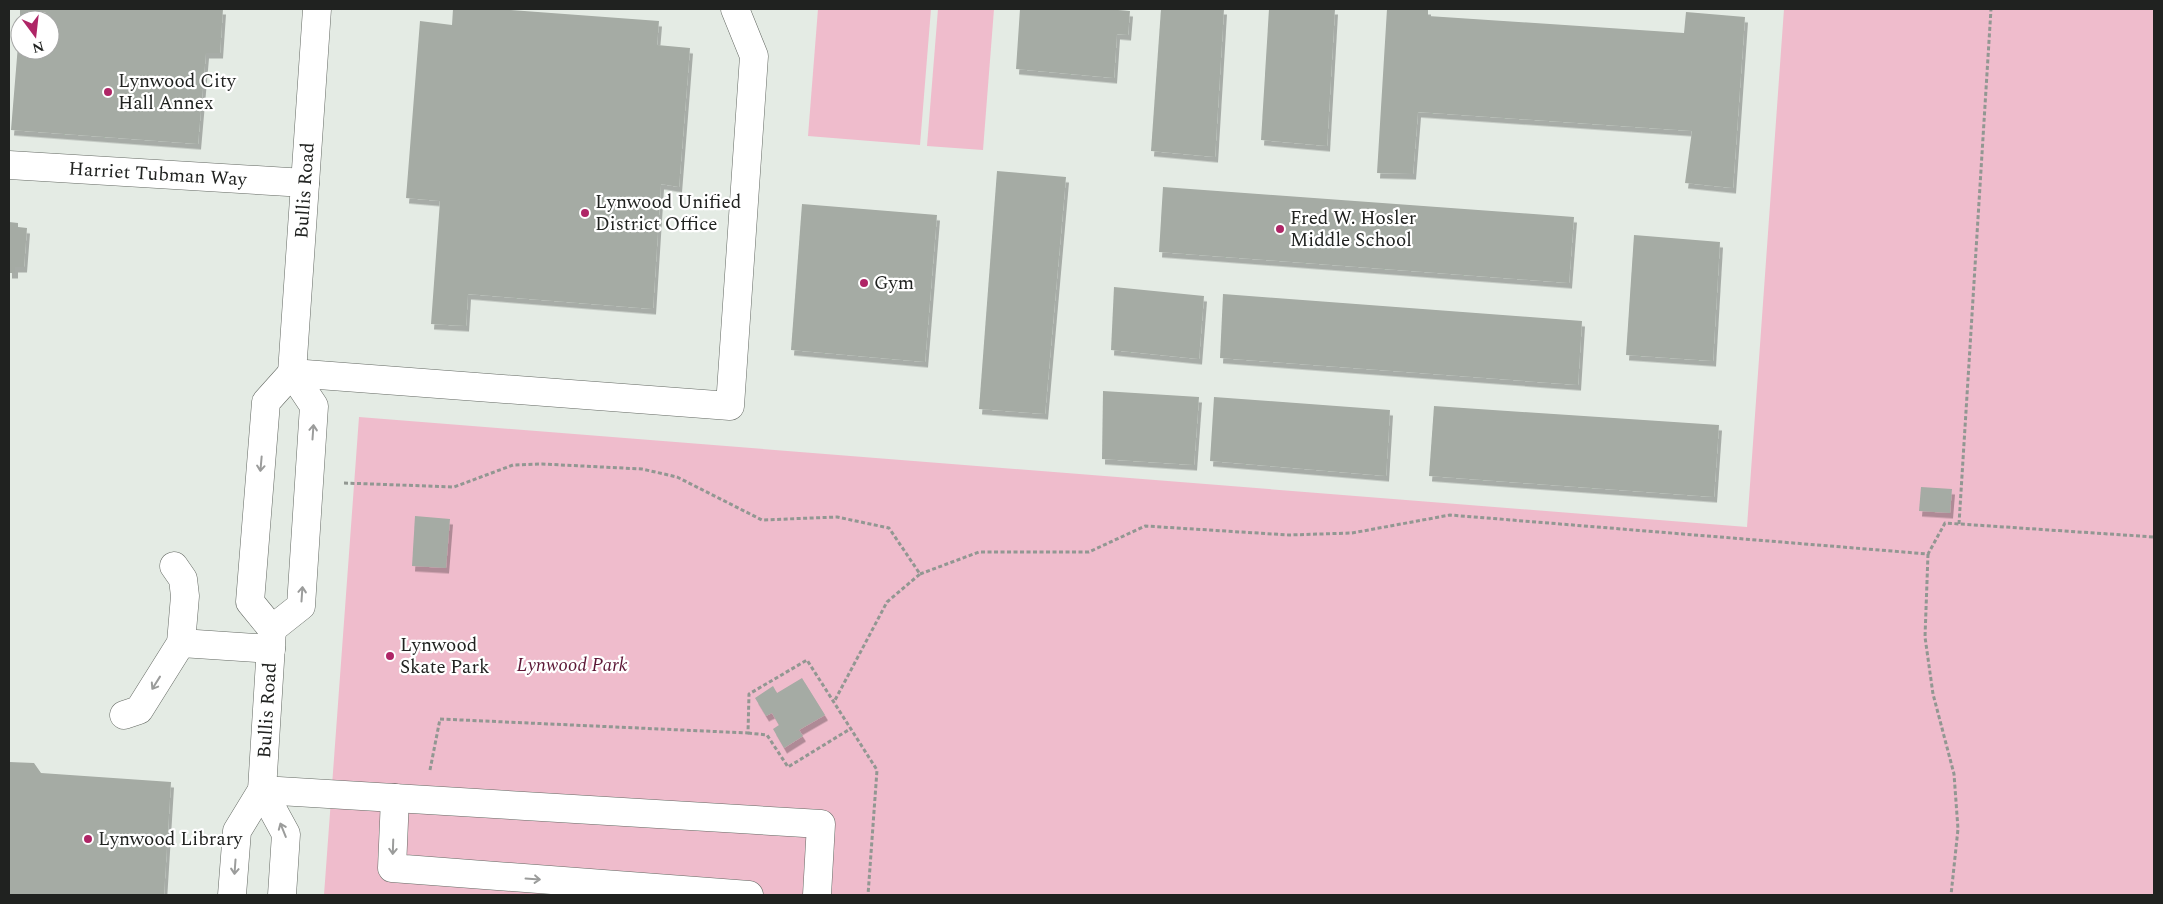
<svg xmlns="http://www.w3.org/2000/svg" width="2163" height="904" font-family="Spectral,serif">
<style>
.green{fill:#efbccc}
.building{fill:#a5aba4;filter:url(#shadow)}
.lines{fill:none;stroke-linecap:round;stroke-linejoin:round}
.minor-casing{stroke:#646963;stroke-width:29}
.path{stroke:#929792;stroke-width:3;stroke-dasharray:4 2.5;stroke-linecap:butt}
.minor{stroke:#fff;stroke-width:28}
.oneway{stroke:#9b9c9b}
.poi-dot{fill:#af2566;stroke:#fff;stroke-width:2}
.labels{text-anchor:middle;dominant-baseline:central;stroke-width:4.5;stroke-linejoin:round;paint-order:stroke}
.poi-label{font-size:19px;fill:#202220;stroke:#fff;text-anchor:start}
.street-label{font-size:19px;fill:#202220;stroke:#fff}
.park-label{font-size:19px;font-style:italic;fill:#5c1635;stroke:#fff}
</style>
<defs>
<filter id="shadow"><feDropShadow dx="3" dy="5.5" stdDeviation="0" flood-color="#0004"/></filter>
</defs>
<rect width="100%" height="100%" fill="#e4ebe4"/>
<g class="green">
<polygon points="818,9 931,9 920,145 808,136"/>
<polygon points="938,9 994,9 983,150 927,146"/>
<polygon points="1784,9 2154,9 2154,895 324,895 359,417 1747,527"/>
</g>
<g class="building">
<polygon points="20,9 223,9 220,53 206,53 198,144 11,130 19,33 20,50 50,50 50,20 20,20"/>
<polygon points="453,9 496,9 659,21 657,45 690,48 679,187 661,184 653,309 468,294 466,326 431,324 440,201 406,198 420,21 452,25"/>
<polygon points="1020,9 1119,9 1118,10 1130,11 1128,35 1117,34 1114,78 1016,69"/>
<polygon points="1161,9 1224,9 1215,157 1151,151"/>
<polygon points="1269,9 1335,9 1327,146 1261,140"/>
<polygon points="1387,9 1428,9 1428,16 1684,33 1686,12 1745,17 1733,188 1685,183 1692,131 1418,112 1413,174 1377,173"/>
<polygon points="997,171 1066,177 1045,414 979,409"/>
<polygon points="1163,187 1574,217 1569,283 1159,252"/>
<polygon points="802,204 937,215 925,362 791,350"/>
<polygon points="9,222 18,223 18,227 27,228 24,267 15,267 15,273 9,273"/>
<polygon points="1634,235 1720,242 1713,361 1626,355"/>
<polygon points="1114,287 1204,296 1199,359 1111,350"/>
<polygon points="1223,294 1582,321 1578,385 1220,358"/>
<polygon points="1103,391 1199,397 1194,465 1102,459"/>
<polygon points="1214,397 1390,410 1386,476 1210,461"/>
<polygon points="1434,406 1719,425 1714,497 1429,476"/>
<polygon points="1921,487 1952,489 1950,513 1919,511"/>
<polygon points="415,516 450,519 446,568 412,566"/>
<polygon points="802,678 825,715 799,730 803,736 784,748 773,729 779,725 772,713 766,716 755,698 773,686 777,693"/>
<polygon points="9,762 34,763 41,773 171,782 164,895 9,895"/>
</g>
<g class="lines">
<g class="minor-casing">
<g id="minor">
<path id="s1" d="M9 165 305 183"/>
<polyline points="292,373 730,406 754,56 735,9"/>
<path id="s2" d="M272 629 301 606 314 406 292 373 317 9"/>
<polyline points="181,643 271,649"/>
<polyline points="124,715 139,710 181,643 185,596 183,579 174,566"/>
<polyline points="262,790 821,824 817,895"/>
<polyline points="262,790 286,834 282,895"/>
<polyline points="395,798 392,868 749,895"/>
<path id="s3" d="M232 895 237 831 262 790 272 629 250 602 266 402 292 373"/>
</g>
</g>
<g class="path">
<polyline points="344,483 454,487 513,465 542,464 642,469 677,477 762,520 837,517 889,528 920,574 887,602 834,702"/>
<polyline points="1959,524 1991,9"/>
<polyline points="1928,554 1925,637 1933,694 1954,774 1958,829 1951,895"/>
<polyline points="920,574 979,552 1089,552 1145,526 1289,535 1352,533 1450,515 1928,554 1945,523 2154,537"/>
<polyline points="748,733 767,735 788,767 850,729"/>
<polyline points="430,770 440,719 748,733 749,694 807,660 877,770 868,895"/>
</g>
<use href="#minor" class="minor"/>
</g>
<defs><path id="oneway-shaft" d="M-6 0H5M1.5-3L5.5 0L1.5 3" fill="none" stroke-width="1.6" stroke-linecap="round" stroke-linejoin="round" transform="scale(1.25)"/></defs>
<g class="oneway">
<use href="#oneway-shaft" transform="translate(313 432) rotate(-86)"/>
<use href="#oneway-shaft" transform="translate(261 464) rotate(95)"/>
<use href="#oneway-shaft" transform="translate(302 594) rotate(-86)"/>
<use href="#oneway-shaft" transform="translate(156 683) rotate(122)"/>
<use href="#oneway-shaft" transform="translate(283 830) rotate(-112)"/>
<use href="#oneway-shaft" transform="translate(393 847) rotate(92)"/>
<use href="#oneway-shaft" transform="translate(235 867) rotate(94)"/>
<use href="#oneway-shaft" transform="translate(533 879) rotate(4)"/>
</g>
<g class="poi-dot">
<circle cx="108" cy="92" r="5"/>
<circle cx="585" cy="213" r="5"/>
<circle cx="1280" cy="229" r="5"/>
<circle cx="864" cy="283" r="5"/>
<circle cx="390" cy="656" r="5"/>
<circle cx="88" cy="839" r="5"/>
</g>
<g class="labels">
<g class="poi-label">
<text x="118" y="81">Lynwood City<tspan x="118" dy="22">Hall Annex</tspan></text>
<text x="595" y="202">Lynwood Unified<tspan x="595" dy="22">District Office</tspan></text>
<text x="1290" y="218">Fred W. Hosler<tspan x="1290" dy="22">Middle School</tspan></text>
<text x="874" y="283">Gym</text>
<text x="400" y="645">Lynwood<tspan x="400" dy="22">Skate Park</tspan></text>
<text x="98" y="839">Lynwood Library</text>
</g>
<g class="street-label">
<text stroke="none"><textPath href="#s1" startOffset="149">Harriet Tubman Way</textPath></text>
<text stroke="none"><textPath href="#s2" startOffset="460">Bullis Road</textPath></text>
<text stroke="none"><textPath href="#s3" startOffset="192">Bullis Road</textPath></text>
</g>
<g class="park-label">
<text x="572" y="665">Lynwood Park</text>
</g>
</g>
<rect width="2163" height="904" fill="none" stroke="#202220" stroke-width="20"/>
<g transform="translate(35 35) rotate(165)"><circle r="24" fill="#ffffff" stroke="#a6a7a6"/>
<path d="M0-4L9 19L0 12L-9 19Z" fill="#af2566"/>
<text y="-8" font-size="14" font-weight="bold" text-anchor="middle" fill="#202220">N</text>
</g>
</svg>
